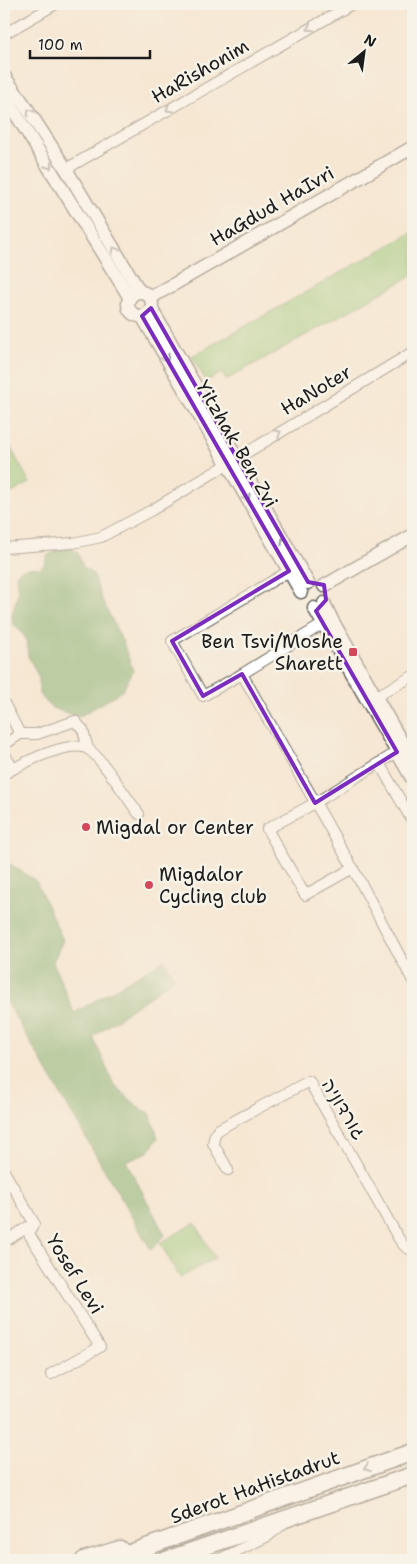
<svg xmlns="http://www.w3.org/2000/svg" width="417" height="1564" font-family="'Shantell Sans','Playpen Sans Hebrew',sans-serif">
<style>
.green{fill:#93c879;stroke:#58724a}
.forest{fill:#76ac69;stroke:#496442}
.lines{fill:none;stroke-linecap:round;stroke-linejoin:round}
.minor-casing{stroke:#68635c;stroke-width:12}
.tertiary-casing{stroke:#68635c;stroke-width:15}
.trunk-casing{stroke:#68635c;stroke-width:19}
.minor{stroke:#fff;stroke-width:10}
.tertiary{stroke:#fff;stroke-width:12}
.trunk{stroke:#fff;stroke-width:16}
.oneway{stroke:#999}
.marked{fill:none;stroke:#7b2cbf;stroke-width:4;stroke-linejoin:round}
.poi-dot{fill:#d1495b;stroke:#f7f3e8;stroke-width:2}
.labels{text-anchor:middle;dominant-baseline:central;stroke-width:5;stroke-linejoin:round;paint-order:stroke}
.street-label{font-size:19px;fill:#1c1c1c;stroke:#f7f3e8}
.poi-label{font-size:19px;fill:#1c1c1c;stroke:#f7f3e8;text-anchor:start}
</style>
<rect width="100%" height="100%" fill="#f7f3e8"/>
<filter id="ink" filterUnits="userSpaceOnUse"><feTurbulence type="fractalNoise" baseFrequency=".02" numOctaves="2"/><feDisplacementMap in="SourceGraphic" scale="10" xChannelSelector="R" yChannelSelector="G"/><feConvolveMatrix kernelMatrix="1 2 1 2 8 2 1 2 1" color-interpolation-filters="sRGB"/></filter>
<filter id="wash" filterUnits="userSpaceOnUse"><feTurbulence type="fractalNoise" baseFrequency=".0096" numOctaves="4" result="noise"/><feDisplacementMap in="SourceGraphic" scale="20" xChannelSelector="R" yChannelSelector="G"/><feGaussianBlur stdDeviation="1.12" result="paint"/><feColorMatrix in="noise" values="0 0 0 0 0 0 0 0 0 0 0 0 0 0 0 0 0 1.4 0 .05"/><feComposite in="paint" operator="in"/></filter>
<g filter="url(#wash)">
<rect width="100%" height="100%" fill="#f5e7d3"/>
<g class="green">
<polygon points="413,232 413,275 226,380 222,373 206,381 192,356"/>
<polygon points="9,445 30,483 4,497 4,448"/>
<polygon points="195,1223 215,1258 180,1278 160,1243"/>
</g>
<g class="forest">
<path d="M60 549H73L78 553 83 567 93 574 101 597 124 645 133 671 122 691 79 717 52 708 39 694V678L28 656 26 639 22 633 13 624 12 616 18 593 16 574C23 567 30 567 40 568L45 563 47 556Z"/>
<polygon points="4,860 36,881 63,940 53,962 74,1013 164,960 175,978 93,1037 114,1085 142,1110 150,1113 158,1138 148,1152 126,1161 165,1235 151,1250 4,997"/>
</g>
</g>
<g filter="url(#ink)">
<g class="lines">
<g class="minor-casing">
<g id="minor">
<polyline points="4,34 56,4"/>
<polyline points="66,169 352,4"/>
<polyline points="4,548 73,543 101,537 152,510 413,352"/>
<polyline points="289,571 172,641 203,696 242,674 323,624"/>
<polyline points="242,674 361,883 413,981"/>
<polyline points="375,697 413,676"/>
<polyline points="4,703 20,734 4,745"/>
<polyline points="20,734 37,734 75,721 83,730 88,749"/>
<path d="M4 753 13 769C29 760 69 741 86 748 99 753 128 800 139 814"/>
<polyline points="379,763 413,822"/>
<polyline points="4,774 13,769"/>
<polyline points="353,868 305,895 267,829 315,803 397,752"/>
<path d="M228 1170 213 1143 215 1134 219 1129 309 1081 399 1239C403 1245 406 1249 413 1250"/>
<polyline points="4,1171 34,1223 29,1234 100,1347 51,1374"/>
<polyline points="4,1242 34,1223"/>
<polyline points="218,1560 268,1536 283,1524"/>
</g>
</g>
<g class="tertiary-casing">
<g id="tertiary">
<polyline points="4,76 26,107 66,169 140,292"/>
<polyline points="4,95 130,298"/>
<circle cx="140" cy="304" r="12"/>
<polyline points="150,298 413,147"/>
<polyline points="151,308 308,583"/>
<polyline points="142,316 301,592"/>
<polyline points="324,586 413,535"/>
<polyline points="324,603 332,620 413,762"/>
<polyline points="314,608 413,780"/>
</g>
</g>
<g class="trunk-casing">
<g id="trunk">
<polyline points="84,1560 120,1549"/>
<polyline points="110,1560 413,1452"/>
<polyline points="166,1560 413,1475"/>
</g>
</g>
<use href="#minor" class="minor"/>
<use href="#tertiary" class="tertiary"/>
<use href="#trunk" class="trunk"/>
</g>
<defs><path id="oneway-chevron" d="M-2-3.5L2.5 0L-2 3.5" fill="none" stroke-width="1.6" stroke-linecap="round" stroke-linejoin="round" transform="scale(1.25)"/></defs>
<g class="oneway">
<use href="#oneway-chevron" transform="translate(310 28) rotate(150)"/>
<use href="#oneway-chevron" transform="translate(169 109) rotate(150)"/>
<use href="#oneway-chevron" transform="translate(30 112) rotate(-123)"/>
<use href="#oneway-chevron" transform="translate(49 166) rotate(58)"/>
<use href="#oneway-chevron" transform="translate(115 250) rotate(-121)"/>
<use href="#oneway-chevron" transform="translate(166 358) rotate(60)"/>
<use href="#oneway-chevron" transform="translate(278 433) rotate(-31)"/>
<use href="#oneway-chevron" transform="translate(247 498) rotate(60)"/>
<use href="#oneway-chevron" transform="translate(284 541) rotate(-120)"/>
<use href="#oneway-chevron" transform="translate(367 1468) rotate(160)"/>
</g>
</g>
<path d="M0 0H417V1564H0ZM151 308 308 582 324 585 326 600 316 611 397 752 315 803 242 674 203 696 172 641 289 571 142 316Z" fill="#f5e7d3" fill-opacity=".55" fill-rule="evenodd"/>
<path class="marked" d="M151 308 308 582 324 585 326 600 316 611 397 752 315 803 242 674 203 696 172 641 289 571 142 316Z"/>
<g class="poi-dot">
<rect x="348" y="647" width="10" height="10" rx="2.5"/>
<circle cx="86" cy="827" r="5"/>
<circle cx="149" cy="885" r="5"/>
</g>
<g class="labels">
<g class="street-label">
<text transform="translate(200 71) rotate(-30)">HaRishonim</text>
<text transform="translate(272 206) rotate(-30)">HaGdud HaIvri</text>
<text transform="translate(316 390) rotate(-31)">HaNoter</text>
<text transform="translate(237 444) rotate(60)">Yitzhak Ben Zvi</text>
<text transform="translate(344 1109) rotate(59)">גורדוניה</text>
<text transform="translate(75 1274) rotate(58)">Yosef Levi</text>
<text transform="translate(255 1487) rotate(-20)">Sderot HaHistadrut</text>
</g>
<g class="poi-label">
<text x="343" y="641" text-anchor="end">Ben Tsvi/Moshe<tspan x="343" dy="22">Sharett</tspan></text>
<text x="96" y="827">Migdal or Center</text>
<text x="159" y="874">Migdalor<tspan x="159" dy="22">Cycling club</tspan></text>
</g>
</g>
<rect width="417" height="1564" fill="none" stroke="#f7f3e8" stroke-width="20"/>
<g transform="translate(364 52) rotate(29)" stroke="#f7f3e8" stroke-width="4" paint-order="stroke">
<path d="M0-4L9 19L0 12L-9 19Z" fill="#1c1c1c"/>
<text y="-8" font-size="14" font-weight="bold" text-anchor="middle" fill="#1c1c1c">N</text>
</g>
<path d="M30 50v8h120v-8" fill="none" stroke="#1c1c1c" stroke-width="2.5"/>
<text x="38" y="50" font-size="15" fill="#1c1c1c" stroke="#f7f3e8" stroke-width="4" paint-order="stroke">100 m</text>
</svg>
